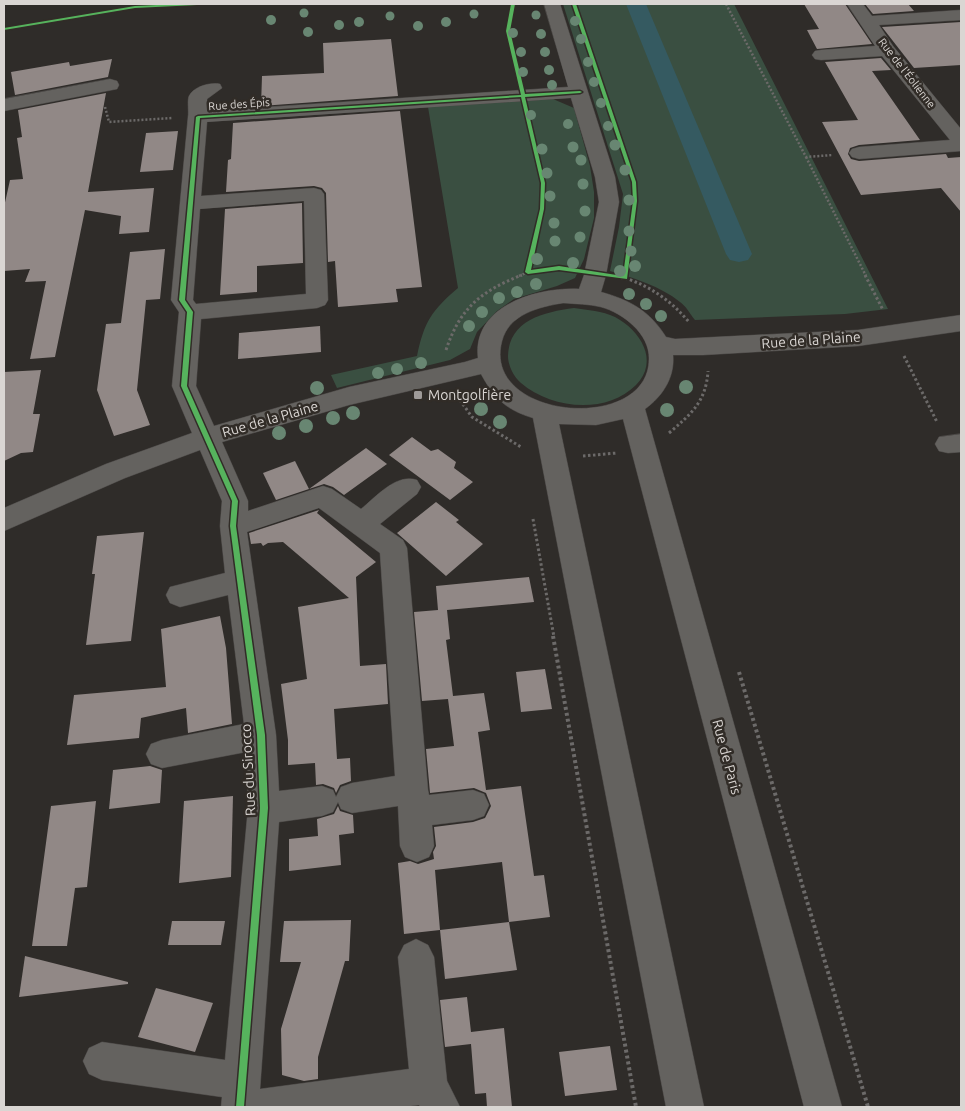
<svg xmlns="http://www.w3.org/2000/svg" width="965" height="1111" font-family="Ubuntu,sans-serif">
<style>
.green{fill:#3a4f41}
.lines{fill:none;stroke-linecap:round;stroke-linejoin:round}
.canal{fill:#355a61;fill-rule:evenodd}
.building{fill:#918886}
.minor-casing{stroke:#4a4745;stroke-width:1}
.path-far2{stroke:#6c6a69;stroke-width:2.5;stroke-dasharray:2 2;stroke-linecap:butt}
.path-far1{stroke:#6c6a69;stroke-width:3;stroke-dasharray:2.5 2.5;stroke-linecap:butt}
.path{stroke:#6c6a69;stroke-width:4;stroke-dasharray:3 3;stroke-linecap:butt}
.minor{fill:#64625f;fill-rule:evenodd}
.cycleway-casing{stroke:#312c27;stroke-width:3}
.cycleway{fill:#56b35d;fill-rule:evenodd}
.tree{fill:#688672}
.poi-dot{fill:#9e9a98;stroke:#312c27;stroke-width:2}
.labels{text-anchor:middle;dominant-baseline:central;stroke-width:5;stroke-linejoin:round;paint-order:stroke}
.far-street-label{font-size:11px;fill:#dad6d3;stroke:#312c27}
.street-label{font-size:14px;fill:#dad6d3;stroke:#312c27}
.poi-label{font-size:14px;fill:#dad6d3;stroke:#312c27;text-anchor:start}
</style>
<rect width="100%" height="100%" fill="#2f2c29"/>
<g class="green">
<path d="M563 4H734L888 309 845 314 695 320C690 314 686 306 680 302 660 286 634 278 610 271L619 227 623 194Z"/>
<path d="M553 99 574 108 590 166 594 192V218L584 259 575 278 557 286 514 299 497 311 477 332 470 349 450 360 337 388 331 375 417 356C424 322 432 310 458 288L428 107Z"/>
<path d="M574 308C588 310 602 311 615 317 640 330 660 361 636 385 606 415 551 409 521 383 514 377 508 366 508 356 509 320 544 312 574 308Z"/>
</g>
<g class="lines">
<polygon class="canal" points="626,4 646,4 752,254 748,260 739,262 730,260 726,254"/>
</g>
<g class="building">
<polygon points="804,4 845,4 872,44 817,49 807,30 819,29"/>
<polygon points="865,4 908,4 914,11 873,14"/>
<polygon points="961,22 961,65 914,68 882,27"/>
<polygon points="391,39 398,96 261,106 262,76 324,73 323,43"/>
<polygon points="881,58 891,70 872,71 920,140 859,145 850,148 848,154 851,159 859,161 946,154 948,158 961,157 961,212 941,188 861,195 822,122 858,120 825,62"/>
<polygon points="112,59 108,77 15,95 11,72 69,62 70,66"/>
<polygon points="106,93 88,192 154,188 149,232 119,234 121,216 85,210 55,357 30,359 46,281 25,282 30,269 4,271 4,207 10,180 23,179 17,138 22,137 18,110"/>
<polygon points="400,111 422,287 396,289 398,302 338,307 335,261 328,262 326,193 322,188 314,186 226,192 228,160 231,159 233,123"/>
<polygon points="178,131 173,170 140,172 146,133"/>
<polygon points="302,203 303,263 257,266 257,292 220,295 225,209"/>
<polygon points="165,249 160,299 146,300 137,390 150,425 114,436 97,390 106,324 121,323 130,252"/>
<polygon points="320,326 321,352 238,359 239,333"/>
<polygon points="41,370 33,414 40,414 33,452 21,453 4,461 4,372"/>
<polygon points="412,437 431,451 438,449 456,462 454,468 473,482 450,500 389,455"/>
<polygon points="366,448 387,464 344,495 333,487 324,484 309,489"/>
<polygon points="295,461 309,489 276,500 263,473"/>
<polygon points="436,502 459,520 456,522 483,544 446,576 397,533"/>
<polygon points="319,510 317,513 376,562 356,577 360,666 386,664 388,704 334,709 337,759 350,758 351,781 340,785 336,793 334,788 323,784 316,785 315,763 288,765 288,740 281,684 307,679 298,607 349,598 283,542 268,543 263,546 261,543 251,544 249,533"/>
<polygon points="144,532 131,641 86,645 95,574 92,574 97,536"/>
<polygon points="529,577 534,602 447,610 450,639 446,640 453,696 484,693 490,730 478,732 486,790 521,786 534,876 544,875 550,917 509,922 502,862 435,870 440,930 404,934 398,863 410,861 418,864 434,859 433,852 436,846 434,827 473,822 485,818 491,806 486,793 474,788 430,793 426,749 454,746 448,699 422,701 414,612 438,610 436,586"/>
<polygon points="220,616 226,648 232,724 188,733 186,708 141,718 139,738 67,745 74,695 166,687 161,629"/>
<polygon points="545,669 552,709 521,712 516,672"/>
<polygon points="150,766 162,770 160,803 109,809 113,770"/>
<polygon points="233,796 231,877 179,883 184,801"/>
<polygon points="96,801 87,887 75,888 67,946 32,946 51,806"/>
<polygon points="338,806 340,811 353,815 354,833 339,835 341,865 289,871 289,839 318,836 317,819 334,814"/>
<polygon points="351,920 349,961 345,961 318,1057 318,1079 304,1081 282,1075 281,1029 301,962 280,962 284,921"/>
<polygon points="172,921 225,921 221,945 168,945"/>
<polygon points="509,922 517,970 445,979 440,930"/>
<polygon points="25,956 128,982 128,984 19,997"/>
<polygon points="156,988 213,1003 195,1052 138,1037"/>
<polygon points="467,997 471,1032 504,1028 512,1107 487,1107 486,1093 475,1094 471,1044 445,1047 440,1000"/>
<polygon points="610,1046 617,1090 565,1096 559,1052"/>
</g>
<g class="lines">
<g class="minor-casing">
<g id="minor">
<path d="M544 4H560L615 177 619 202 606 275 601 292C630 300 650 311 666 337L675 339 858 330 961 315V331L858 346 703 355H673C675 377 663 396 645 409L842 1107H804L623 419 596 425 559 424 704 1107H666L533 418C506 410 494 398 481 374L349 405 222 442 248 501V511L323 486 332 489 361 509C376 497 396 473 417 480L421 487 417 494 380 524 403 540 407 548 428 790 429 795 473 790 484 794 489 805 484 816 473 820 432 825 434 846 429 857 417 862 405 857 400 846 398 806 352 813 341 809 338 802 333 812 322 816 279 822 260 1089 409 1069 398 957 404 945 416 939 428 945 434 957 447 1081 460 1107H420L419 1105 403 1107H221L222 1097 102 1080 89 1074 83 1061 89 1048 102 1042 225 1060 248 808 246 752 162 768 151 764 146 754 151 744 162 740 244 724 228 595 180 607 170 603 166 595 170 587 225 573 220 526 222 501 200 450 125 478 4 531V508L106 464 192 433 172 386 179 312 171 300 188 117C189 111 187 101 189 96 194 86 211 82 220 84L222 88 207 99V111L568 87ZM571 98 595 177 599 202 584 275 579 289C538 287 472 305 478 358L465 362 349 387 214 426 196 386 201 319 317 308 325 305 328 300 324 194 321 190 314 188 201 196 207 122ZM304 201 306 294 196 304 193 300 200 209ZM563 303C576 304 589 304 601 307 623 313 650 334 649 359 649 434 481 420 502 341 509 314 539 307 563 303ZM319 508 380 553 395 776 352 783 341 787 336 797 333 790 322 786 279 791 276 735 247 532Z"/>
<polygon points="847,4 863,4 872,16 961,10 961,20 879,25 893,46 961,129 961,151 859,159 852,157 849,153 852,149 859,147 950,140 882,56 821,60 815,59 812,55 815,51 821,50 875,46"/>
<polygon points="110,79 117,81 119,85 117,89 4,111 4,99"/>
<polygon points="961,434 961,452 948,453 939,451 935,444 939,437"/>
</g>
</g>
<g class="path-far2">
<polyline points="513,4 508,31 518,74"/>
<polyline points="726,4 806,157 833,155"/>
<polyline points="105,107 109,122 172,118"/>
<polyline points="528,117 543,183 542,209 528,272 559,268 568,270"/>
<polyline points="806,157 866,276"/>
<polyline points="519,276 528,272"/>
<polyline points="625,276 627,262"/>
</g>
<g class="path-far1">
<polyline points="865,275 883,310"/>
<polyline points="621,278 625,278 625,275"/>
<path d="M625 278C652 287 671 301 689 322"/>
<path d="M446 350C460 308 481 291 522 275"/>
<polyline points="904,356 937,422"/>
<polyline points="457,396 472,417 521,447"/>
<path d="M669 433C691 414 706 402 708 371"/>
<polyline points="583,456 617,453"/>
<polyline points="533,519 554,637"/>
</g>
<g class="path">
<polyline points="553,636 636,1107"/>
<polyline points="739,672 868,1107"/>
</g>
<use href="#minor" class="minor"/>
<g class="cycleway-casing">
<g id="cycleway">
<polygon points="178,4 199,4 197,5 135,8 4,30 4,28 135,6"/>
<polygon points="511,4 515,4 510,31 525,94 580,91 582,92 580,93 525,97 545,183 544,209 531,270 559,266 623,276 633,201 632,182 572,4 576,4 636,182 637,201 627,279 559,270 528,274 525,272 540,209 541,183 521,97 200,118 185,300 193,312 187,386 238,501 236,526 265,735 268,808 244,1107 236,1107 260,808 257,735 230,526 232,501 181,386 187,312 179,300 196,117 198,116 521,95 506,31"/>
</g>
</g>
<use href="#cycleway" class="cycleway"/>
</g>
<g class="tree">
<circle cx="304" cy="13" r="4.5"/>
<circle cx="474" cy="14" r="4.5"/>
<circle cx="536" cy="15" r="4.5"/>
<circle cx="390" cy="16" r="4.5"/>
<circle cx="271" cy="20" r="5"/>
<circle cx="575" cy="21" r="5"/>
<circle cx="359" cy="22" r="5"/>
<circle cx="446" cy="22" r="5"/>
<circle cx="339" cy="25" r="5"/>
<circle cx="418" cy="26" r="5"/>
<circle cx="308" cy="32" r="5"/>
<circle cx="513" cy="33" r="5"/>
<circle cx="541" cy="34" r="5"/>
<circle cx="581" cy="39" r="5"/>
<circle cx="521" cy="52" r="5"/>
<circle cx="545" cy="52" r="5"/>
<circle cx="588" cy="62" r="5"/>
<circle cx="549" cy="70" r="5"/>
<circle cx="523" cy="72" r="5"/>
<circle cx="594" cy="82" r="5"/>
<circle cx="552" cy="85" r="5"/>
<circle cx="601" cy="103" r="5"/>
<circle cx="531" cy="115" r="5"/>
<circle cx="568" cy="124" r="5"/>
<circle cx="608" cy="126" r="5"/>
<circle cx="615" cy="145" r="5.5"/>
<circle cx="573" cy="147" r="5.5"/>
<circle cx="542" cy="149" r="5.5"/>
<circle cx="581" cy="160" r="5.5"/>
<circle cx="625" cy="170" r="5.5"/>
<circle cx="547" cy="173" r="5.5"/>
<circle cx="583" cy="184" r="5.5"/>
<circle cx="550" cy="196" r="5.5"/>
<circle cx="629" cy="200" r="5.5"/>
<circle cx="585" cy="211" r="5.5"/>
<circle cx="554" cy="223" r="5.5"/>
<circle cx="629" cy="231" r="5.5"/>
<circle cx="580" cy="237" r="5.5"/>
<circle cx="555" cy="241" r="5.5"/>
<circle cx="631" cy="251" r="5.5"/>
<circle cx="537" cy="259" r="6"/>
<circle cx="573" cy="263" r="6"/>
<circle cx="635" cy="266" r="6"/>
<circle cx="620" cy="271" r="6"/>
<circle cx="536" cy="284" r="6"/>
<circle cx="517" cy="292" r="6"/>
<circle cx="629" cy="294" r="6"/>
<circle cx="499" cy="298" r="6"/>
<circle cx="646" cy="304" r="6"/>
<circle cx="482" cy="312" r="6"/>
<circle cx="661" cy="316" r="6"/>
<circle cx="469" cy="326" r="6"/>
<circle cx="421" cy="363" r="6"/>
<circle cx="397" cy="369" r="6"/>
<circle cx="378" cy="373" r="6"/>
<circle cx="686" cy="387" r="7"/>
<circle cx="317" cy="388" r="7"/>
<circle cx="481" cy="409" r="7"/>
<circle cx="667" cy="410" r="7"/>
<circle cx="353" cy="413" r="7"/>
<circle cx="333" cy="418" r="7"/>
<circle cx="500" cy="422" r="7"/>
<circle cx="306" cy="426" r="7"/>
<circle cx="279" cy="433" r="7"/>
</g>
<rect class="poi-dot" x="413" y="390" width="10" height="10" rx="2.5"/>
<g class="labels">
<g class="far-street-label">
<text transform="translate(907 73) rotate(52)">Rue de l'Éolienne</text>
<text transform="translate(239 104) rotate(-4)">Rue des Épis</text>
</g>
<g class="street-label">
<text transform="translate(811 340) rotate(-4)">Rue de la Plaine</text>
<text transform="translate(270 419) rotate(-16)">Rue de la Plaine</text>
<text transform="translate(727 757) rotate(75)">Rue de Paris</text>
<text transform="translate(248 770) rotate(-93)">Rue du Sirocco</text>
</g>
<g class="poi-label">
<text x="428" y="395">Montgolfière</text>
</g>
</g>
<rect width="965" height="1111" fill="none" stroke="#dad6d3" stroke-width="10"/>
</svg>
